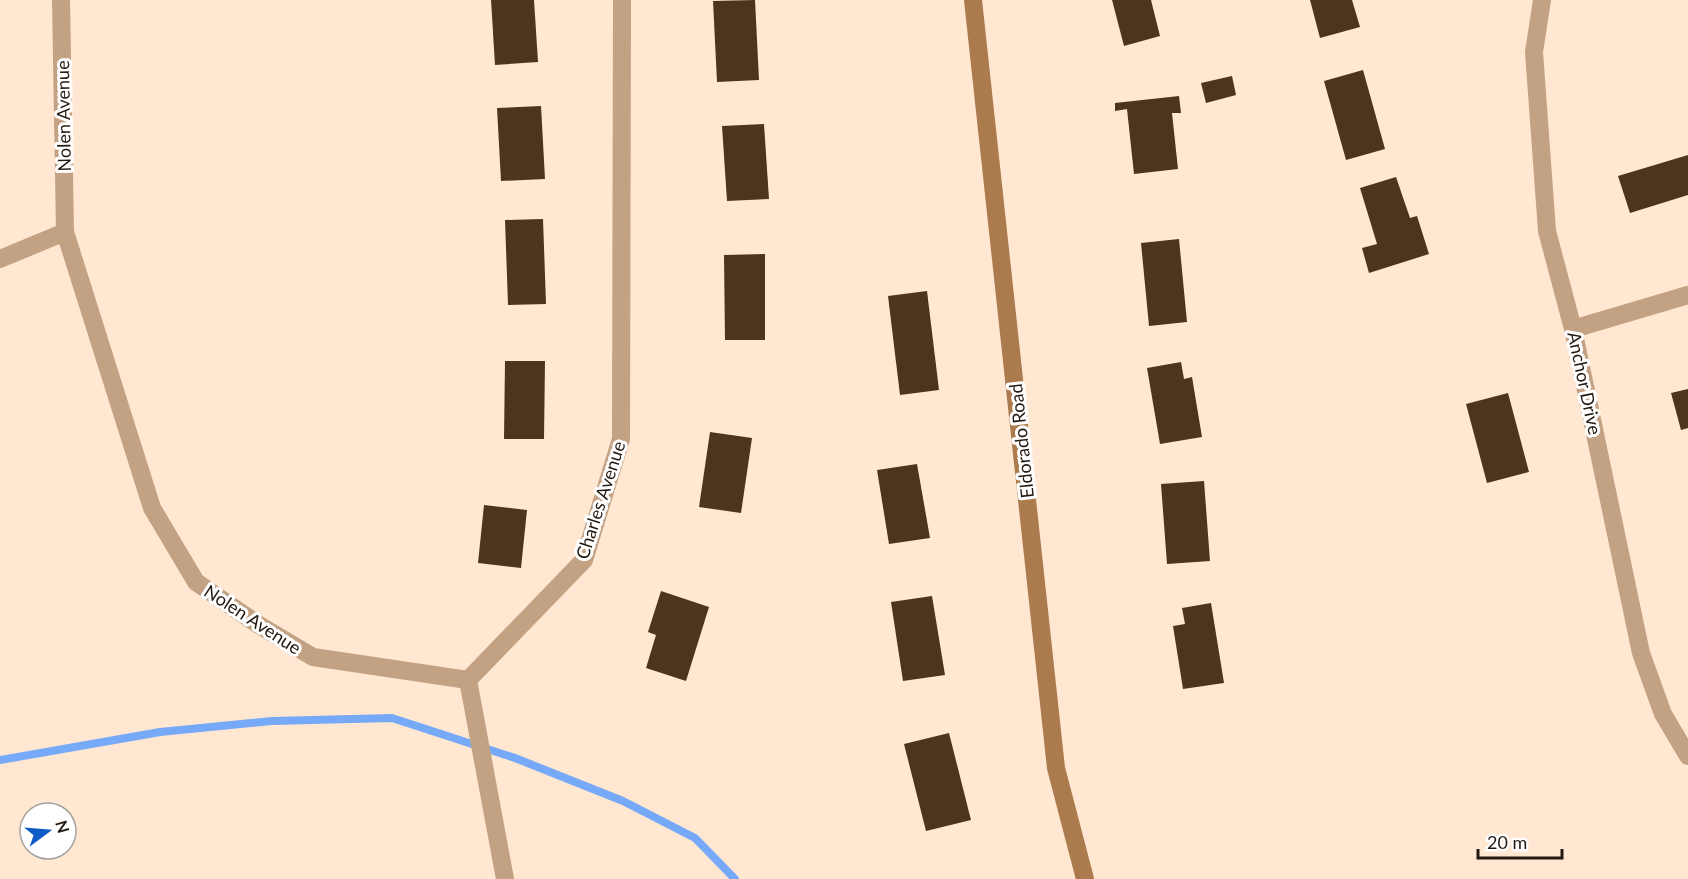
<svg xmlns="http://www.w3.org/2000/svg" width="1688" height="879" font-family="Lato,sans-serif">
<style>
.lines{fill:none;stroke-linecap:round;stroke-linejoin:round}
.stream{stroke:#76a9f8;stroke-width:8}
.building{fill:#4c341f}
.street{stroke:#c3a183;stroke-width:18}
.secondary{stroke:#ac7b4d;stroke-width:18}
.labels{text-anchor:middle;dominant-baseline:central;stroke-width:6;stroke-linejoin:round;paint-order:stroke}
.street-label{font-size:18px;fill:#241910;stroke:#fff}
</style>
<rect width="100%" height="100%" fill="#ffe7d2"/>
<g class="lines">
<polyline class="stream" points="0,760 160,732 272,721 392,718 515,758 623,801 695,838 735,879"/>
</g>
<g class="building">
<polygon points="491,0 534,0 538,62 495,65"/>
<polygon points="755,0 759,80 717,82 713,1"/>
<polygon points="1112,0 1151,0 1160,36 1124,46"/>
<polygon points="1310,0 1352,0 1360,27 1320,38"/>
<polygon points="1363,70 1385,149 1346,160 1324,81"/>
<polygon points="1232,76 1236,95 1206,103 1201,83"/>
<polygon points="1179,96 1181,113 1172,113 1178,169 1134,174 1127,109 1115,111 1115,103"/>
<polygon points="541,106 545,179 501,181 497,108"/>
<polygon points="764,124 769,199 727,201 722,126"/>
<polygon points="1688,155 1688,195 1630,213 1618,176"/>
<polygon points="1396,177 1410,218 1417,216 1429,254 1369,273 1362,248 1377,244 1360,188"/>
<polygon points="543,219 546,304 508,305 505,220"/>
<polygon points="1179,239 1187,322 1149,326 1141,243"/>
<polygon points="765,254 765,340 725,340 724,255"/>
<polygon points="927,291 939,390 900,395 888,296"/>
<polygon points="505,361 545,361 544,439 504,439"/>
<polygon points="1181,362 1184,379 1192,377 1202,437 1160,444 1147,368"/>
<polygon points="1688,389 1688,428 1681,430 1671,393"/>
<polygon points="1508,393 1529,472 1487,483 1466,404"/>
<polygon points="710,432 752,438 741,513 699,507"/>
<polygon points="917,464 930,538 889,544 877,470"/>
<polygon points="1204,481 1210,561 1167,564 1161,484"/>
<polygon points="484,505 527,510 521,568 478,563"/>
<polygon points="661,591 709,607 686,681 646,668 656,635 648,632"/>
<polygon points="932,596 945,675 903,681 891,602"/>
<polygon points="1211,603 1224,683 1183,689 1173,626 1185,624 1182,608"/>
<polygon points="949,733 971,820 926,831 904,744"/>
</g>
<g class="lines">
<g class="street">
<polyline points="61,0 65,232 152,508 196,582 259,625 313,657 468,680"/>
<polyline points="1542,0 1534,52 1547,231 1573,329 1641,653 1663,714 1688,756"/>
<polyline points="0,259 65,232"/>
<polyline points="1573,329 1688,295"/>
<polyline points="505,879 468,680 584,560 621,439 622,0"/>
</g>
<polyline class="secondary" points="973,0 1056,768 1085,879"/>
</g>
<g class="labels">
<g class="street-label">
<text transform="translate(63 116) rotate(-91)">Nolen Avenue</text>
<text transform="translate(1585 383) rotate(78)">Anchor Drive</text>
<text transform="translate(1021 441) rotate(-96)">Eldorado Road</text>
<text transform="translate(600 500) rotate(-72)">Charles Avenue</text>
<text transform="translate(253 619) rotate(33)">Nolen Avenue</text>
</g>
</g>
<g transform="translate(48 831) rotate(74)"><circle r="28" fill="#ffffff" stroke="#a7a39f" stroke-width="1.5"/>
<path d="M0-4.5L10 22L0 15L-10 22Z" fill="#105cc6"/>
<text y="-9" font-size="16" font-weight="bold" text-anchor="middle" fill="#241910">N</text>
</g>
<path d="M1478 849v9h84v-9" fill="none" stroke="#241910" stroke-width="3"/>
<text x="1487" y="849" font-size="18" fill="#241910" stroke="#ffffff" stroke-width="4.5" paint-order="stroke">20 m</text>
</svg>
